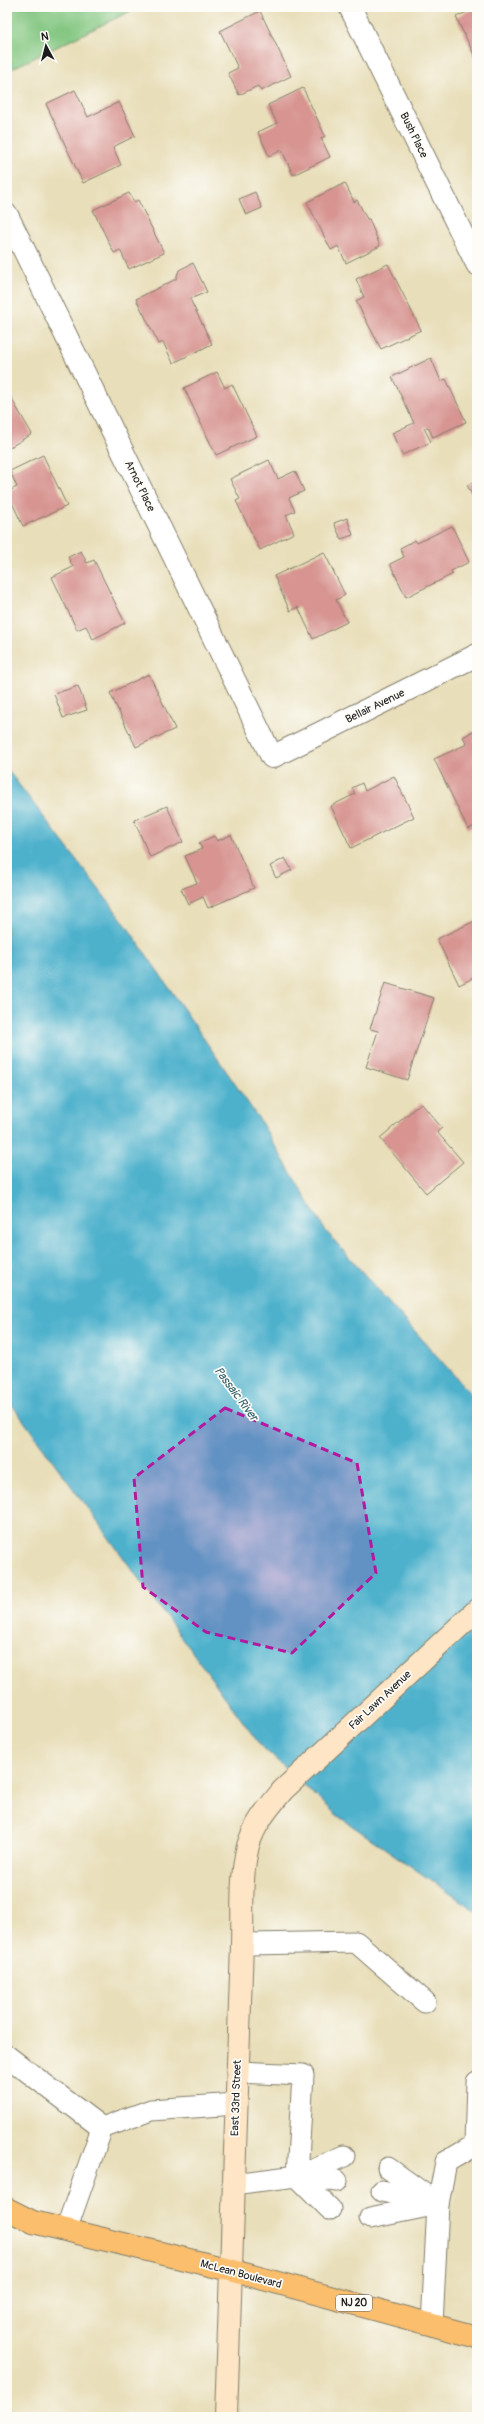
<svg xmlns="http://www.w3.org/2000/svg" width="484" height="2424" font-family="Pangolin,sans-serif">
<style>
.green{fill:#82c680;stroke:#4f714e}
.water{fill:#4db1cc;stroke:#346674}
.building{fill:#d79491}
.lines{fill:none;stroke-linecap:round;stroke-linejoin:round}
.service-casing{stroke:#827d6a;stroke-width:23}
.minor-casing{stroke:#827d6a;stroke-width:24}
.secondary-casing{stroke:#827d6a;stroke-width:24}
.primary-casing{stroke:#827d6a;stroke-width:24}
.service{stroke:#fff;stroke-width:21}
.minor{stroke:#fff;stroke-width:22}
.secondary{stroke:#fde5c5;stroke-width:22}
.primary{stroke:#fabe6d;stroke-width:22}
.marked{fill:#b5179e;fill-opacity:0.2;stroke:#b5179e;stroke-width:3;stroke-dasharray:8 5;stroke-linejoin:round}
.labels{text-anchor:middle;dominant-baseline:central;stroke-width:3.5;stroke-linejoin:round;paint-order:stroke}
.shield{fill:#fdfcf7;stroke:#605f5e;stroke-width:1}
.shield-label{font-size:10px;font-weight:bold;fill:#1c1c1c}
.street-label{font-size:11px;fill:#1c1c1c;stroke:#fdfcf7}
.water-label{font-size:12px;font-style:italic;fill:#325f6b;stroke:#fdfcf7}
</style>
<rect width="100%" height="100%" fill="#fdfcf7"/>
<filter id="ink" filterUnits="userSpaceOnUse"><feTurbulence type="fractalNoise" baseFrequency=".025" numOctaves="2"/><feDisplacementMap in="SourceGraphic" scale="8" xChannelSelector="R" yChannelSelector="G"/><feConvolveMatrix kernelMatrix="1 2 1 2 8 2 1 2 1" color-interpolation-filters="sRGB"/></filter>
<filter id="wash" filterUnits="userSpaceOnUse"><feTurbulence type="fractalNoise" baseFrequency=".012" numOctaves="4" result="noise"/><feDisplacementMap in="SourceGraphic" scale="16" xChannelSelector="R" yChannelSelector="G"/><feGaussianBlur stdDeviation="0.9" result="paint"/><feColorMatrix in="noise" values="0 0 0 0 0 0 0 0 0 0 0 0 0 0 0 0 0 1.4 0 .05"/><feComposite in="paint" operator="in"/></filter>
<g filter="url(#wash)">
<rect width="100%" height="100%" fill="#e8deb9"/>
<polygon class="green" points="7,7 139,7 7,71"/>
<polygon class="water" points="7,769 124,922 259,1119 325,1230 477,1401 477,1912 338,1816 260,1745 7,1398"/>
<g id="blocks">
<g class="building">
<polygon points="477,7 477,61 456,17"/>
<polygon points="260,11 291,76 261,91 258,86 239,95 228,73 238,68 220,31"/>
<polygon points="303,88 325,136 321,138 330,157 293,175 282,150 269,156 258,132 277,123 268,105"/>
<polygon points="75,90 88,117 119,102 135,136 113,147 121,165 83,183 46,104"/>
<polygon points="345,183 354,202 357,200 367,219 369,219 380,246 346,263 338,246 331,250 307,202"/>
<polygon points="255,192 262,208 246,215 239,199"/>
<polygon points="129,193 134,202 138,200 164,253 129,269 120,250 114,253 93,210"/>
<polygon points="193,263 207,292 190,299 212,344 173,363 163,342 159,344 136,299 176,279 179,270"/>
<polygon points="388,264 421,330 381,349 356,301 364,297 356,279"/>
<polygon points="431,358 441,381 446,379 466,422 433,437 428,427 424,428 431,442 402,455 392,433 414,423 392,377"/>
<polygon points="217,372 225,388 232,384 257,436 216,455 184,388"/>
<polygon points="7,391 32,434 7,449"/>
<polygon points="43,455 67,506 23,526 7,492 17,487 10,471"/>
<polygon points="269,460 278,479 295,471 304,491 289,498 295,511 286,515 294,533 260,550 236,501 240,499 230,479"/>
<polygon points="477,480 477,505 467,485"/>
<polygon points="347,518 353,535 341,539 334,523"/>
<polygon points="452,526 469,562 451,571 453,574 406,597 390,564 404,557 400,548 415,540 417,543"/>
<polygon points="81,551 87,563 94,560 125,623 93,639 86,626 77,630 52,577 73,567 68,557"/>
<polygon points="324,552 345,595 336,600 347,622 313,639 298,607 290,611 274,576"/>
<polygon points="149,674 175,729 136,747 110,693"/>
<polygon points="78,686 87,710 63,718 54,694"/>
<polygon points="473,731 477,740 477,825 468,829 434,759 467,744 463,737"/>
<polygon points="394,776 414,817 351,848 331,806 355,794 352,788 362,783 365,791"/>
<polygon points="167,806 183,842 150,857 134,820"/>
<polygon points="231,835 254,888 208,908 203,897 188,904 181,889 197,883 185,856 202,849 199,843 214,836 217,841"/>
<polygon points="285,858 292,870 276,878 270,866"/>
<polygon points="477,920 477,976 459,985 437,939"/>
<polygon points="385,983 434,998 407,1080 366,1067 378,1031 370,1029"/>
<polygon points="421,1103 442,1128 437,1132 463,1162 426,1193 380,1138"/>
</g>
</g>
</g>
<g filter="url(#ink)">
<use href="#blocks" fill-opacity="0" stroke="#827d6a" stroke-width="1"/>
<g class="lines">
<g class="service-casing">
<g id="service">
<polyline points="242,1944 356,1942 425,2002"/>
<polyline points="7,2056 102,2128"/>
<polyline points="237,2072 303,2075 297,2176 330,2209"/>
<polyline points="388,2168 438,2204"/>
<polyline points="297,2176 344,2156"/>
<polyline points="233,2184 297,2176 337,2181"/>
<polyline points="382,2191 428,2201"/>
<polyline points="370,2218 438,2204"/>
<polyline points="66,2230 102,2128 151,2110 236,2104"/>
<polyline points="432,2325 438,2204 446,2162 475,2145 477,2082"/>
</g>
</g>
<g class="minor-casing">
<g id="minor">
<polyline points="350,7 477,264"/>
<polyline points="7,215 272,757 477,655"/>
</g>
</g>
<g class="secondary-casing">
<path id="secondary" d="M226 2417 242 1944C243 1912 240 1877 248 1846 254 1824 269 1807 283 1790L477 1610"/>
</g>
<g class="primary-casing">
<polyline id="primary" points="7,2209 33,2222 230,2270 477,2337"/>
</g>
<use href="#service" class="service"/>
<use href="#minor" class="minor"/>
<use href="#secondary" class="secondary"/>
<use href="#primary" class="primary"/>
</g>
</g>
<path class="marked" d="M225 1408 357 1463 376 1573 292 1653 206 1632 143 1587 134 1478Z"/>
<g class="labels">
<rect class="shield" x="336" y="2295" width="36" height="16" rx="3"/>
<g class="shield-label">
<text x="354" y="2303">NJ 20</text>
</g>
<g class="street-label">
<text transform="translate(414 135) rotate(64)">Bush Place</text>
<text transform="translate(140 486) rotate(64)">Arnot Place</text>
<text transform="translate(375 706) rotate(-26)">Bellair Avenue</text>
<text transform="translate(380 1700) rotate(-43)">Fair Lawn Avenue</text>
<text transform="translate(236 2098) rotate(-88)">East 33rd Street</text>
<text transform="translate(241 2274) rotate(15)">McLean Boulevard</text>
</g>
<g class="water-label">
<text transform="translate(236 1394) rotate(53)">Passaic River</text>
</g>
</g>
<rect width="484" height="2424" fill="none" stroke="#fdfcf7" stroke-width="24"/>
<g transform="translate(46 46) rotate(353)" stroke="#fdfcf7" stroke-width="3" paint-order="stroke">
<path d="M0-3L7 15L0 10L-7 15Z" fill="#1c1c1c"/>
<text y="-6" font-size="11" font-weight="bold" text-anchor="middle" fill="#1c1c1c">N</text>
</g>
</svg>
